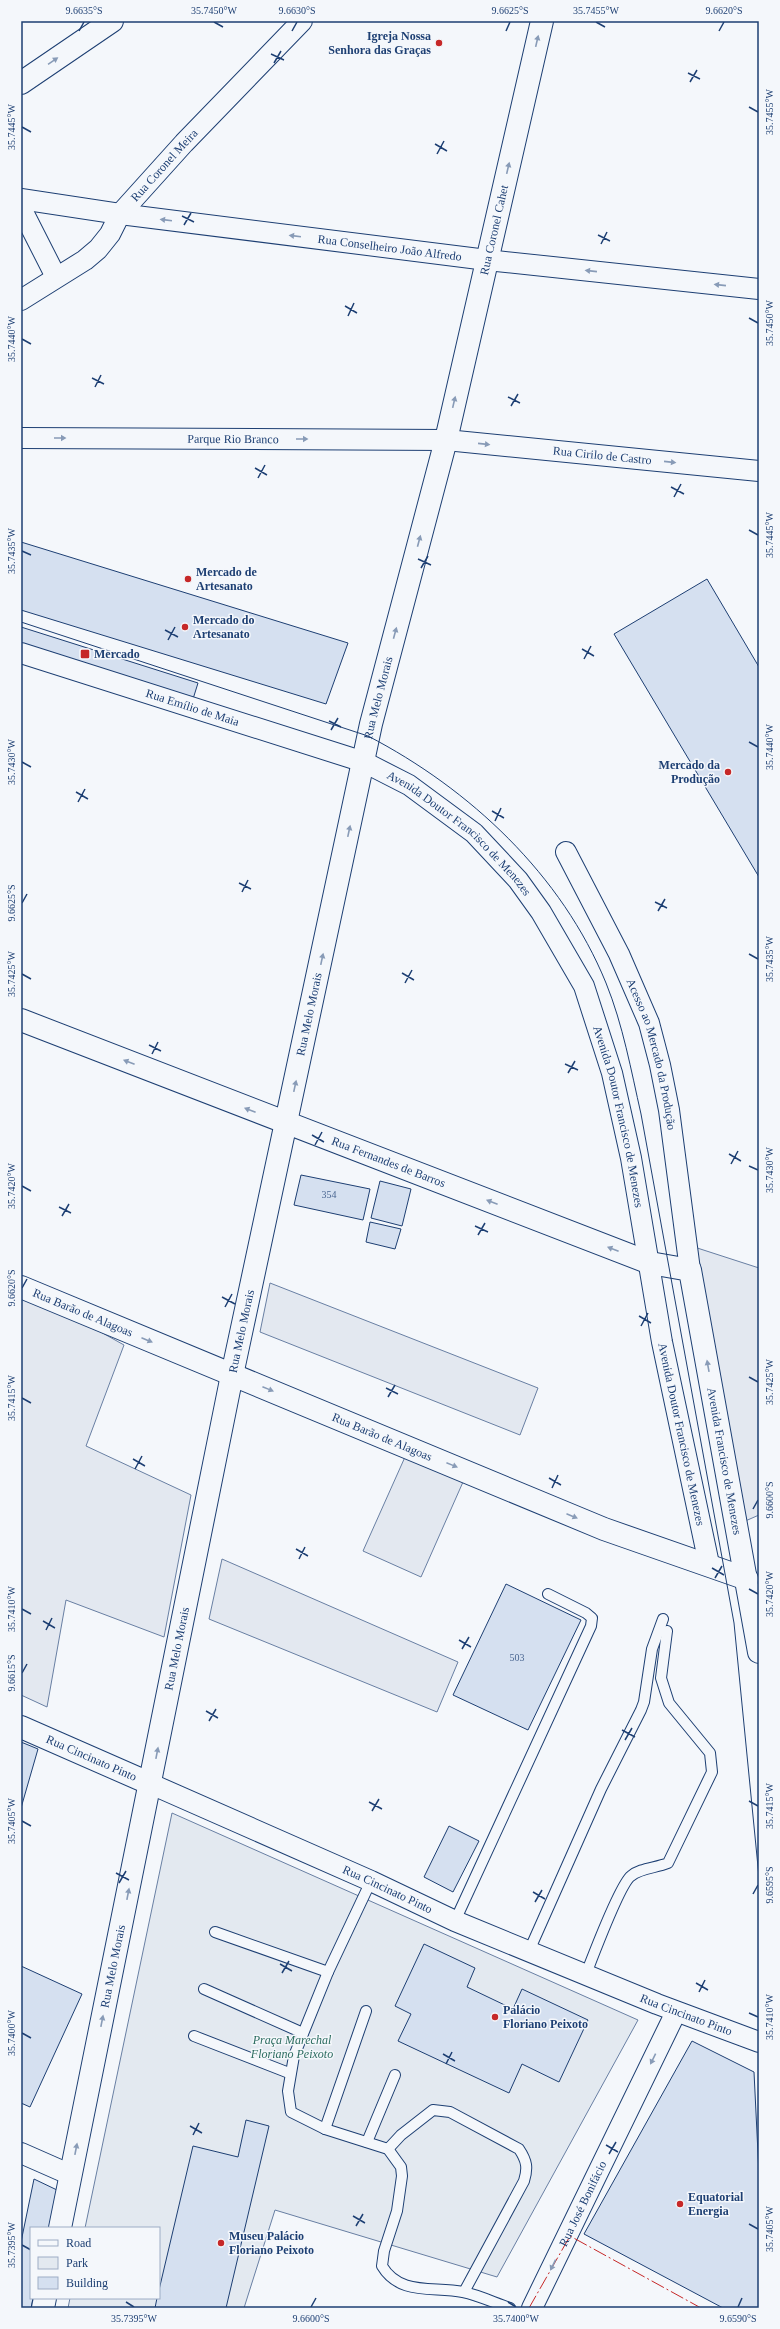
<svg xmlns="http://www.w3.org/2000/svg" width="780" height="2329" font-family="'Times New Roman',serif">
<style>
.green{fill:#e3e9f0;stroke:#687fa3}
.parking{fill:#e3e8f0;stroke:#687fa3}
.building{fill:#d5e0f0;stroke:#1d3f73}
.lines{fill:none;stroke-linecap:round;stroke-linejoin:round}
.lane-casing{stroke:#1d3f73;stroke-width:12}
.street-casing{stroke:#1d3f73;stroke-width:22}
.secondary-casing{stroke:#1d3f73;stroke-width:24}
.lane{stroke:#f4f7fb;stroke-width:10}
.street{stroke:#f4f7fb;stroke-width:20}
.secondary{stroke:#f4f7fb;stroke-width:22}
.tram{stroke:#1d3f73;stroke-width:1}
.power{stroke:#c62828;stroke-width:1;stroke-dasharray:14 3 2 3;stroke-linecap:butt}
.oneway{fill:#889bb7}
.ticks{fill:none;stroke:#1d3f73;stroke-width:1.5}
.poi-dot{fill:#c62828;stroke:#f4f7fb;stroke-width:1.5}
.labels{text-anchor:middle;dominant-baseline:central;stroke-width:3;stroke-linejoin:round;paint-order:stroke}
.number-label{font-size:10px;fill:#4b6792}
.poi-label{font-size:12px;font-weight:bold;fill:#1d3f73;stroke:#f4f7fb;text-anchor:start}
.street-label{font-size:12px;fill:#1d3f73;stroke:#f4f7fb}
.park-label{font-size:12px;font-style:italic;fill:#2c6c60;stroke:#f4f7fb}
.neatline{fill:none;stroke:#1d3f73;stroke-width:1.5}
.ticks-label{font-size:10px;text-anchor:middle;fill:#1d3f73}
</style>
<rect width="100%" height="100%" fill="#f4f7fb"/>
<polygon class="green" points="172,1813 638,2020 497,2277 275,2210 244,2308 68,2308 70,2298 159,2298 159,2228 85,2228"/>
<g class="parking">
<polygon points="688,1245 759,1268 759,1515 743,1522"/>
<polygon points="270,1283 538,1388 520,1435 260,1332"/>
<polygon points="21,1298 99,1331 124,1345 86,1446 191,1495 164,1637 66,1600 47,1707 21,1695"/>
<polygon points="405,1457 463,1482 421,1577 363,1551"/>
<polygon points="222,1559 458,1662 437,1712 209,1619"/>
</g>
<g class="building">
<polygon points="21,542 348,643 326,704 21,610"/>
<polygon points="707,579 759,667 759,877 614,634"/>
<polygon points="21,627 198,683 193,699 21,644"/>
<polygon points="301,1175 370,1189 363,1220 294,1205"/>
<polygon points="380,1181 411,1189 402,1226 371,1218"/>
<polygon points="370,1222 401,1229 395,1249 366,1242"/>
<polygon points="506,1584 581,1620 528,1730 453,1695"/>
<polygon points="21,1742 38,1749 21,1808"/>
<polygon points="449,1826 479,1841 453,1892 424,1877"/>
<polygon points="424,1944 475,1968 467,1987 513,2009 522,1989 588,2020 559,2082 522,2064 509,2093 398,2041 411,2014 395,2006"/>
<polygon points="21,1966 82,1994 30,2107 21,2103"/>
<polygon points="692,2041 754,2072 759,2174 759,2308 723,2308 584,2234"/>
<polygon points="246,2120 269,2126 226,2308 155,2308 157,2298 159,2298 159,2290 193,2146 238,2157"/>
<polygon points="34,2179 57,2190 49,2228 31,2228 31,2298 33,2298 31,2308 21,2308 21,2242"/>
</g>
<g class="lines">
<g class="lane-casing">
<g id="lane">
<path d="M371 1881 328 1972 294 2056 288 2091 291 2112 325 2129 388 2149 401 2167 402 2176 397 2211 384 2251 382 2266C400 2296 433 2286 463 2292 478 2295 495 2303 510 2308"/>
<polyline points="455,1921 591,1626 592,1618 586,1613 548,1594"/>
<polyline points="215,1932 328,1972"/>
<polyline points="529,1951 601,1789 641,1710 644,1702 652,1649 663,1619"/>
<path d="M586 1974C593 1956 620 1884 631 1876 640 1868 656 1868 668 1863L712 1772 710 1753 669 1703 661 1678 667 1631"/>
<polyline points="204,1989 303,2033"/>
<polyline points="194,2036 289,2073"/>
<polyline points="325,2129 366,2011"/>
<polyline points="367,2142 395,2075"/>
<path d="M388 2149 401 2135 433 2110 450 2112 519 2149C527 2161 528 2168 524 2181L464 2292"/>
</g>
</g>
<g class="street-casing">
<g id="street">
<path id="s1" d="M21 199 120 214 487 260 759 289"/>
<polyline points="21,208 56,277"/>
<path id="s2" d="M21 300 85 260 98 249 110 234 120 214 184 143 302 21"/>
<path id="s3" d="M21 438 446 440 759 471"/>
<path id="s4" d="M21 653 364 762 409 785 474 833 518 880 541 912 584 986 612 1073 631 1158 662 1342 709 1564"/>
<path id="s5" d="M566 852 619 954 649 1023 660 1065 669 1110 690 1270"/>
<path id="s6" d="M151 1784 371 1881 455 1921 657 2004 759 2042"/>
<polyline points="21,2153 71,2175"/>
<path id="s7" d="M532 2308 676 2012"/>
</g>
</g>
<g class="secondary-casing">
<g id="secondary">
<polyline points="21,83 112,21"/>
<path id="s8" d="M21 1020 650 1263 690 1270 759 1652"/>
<path id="s9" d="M21 1287 604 1529 747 1579"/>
<path id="s10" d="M21 1727 151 1784"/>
<path id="s11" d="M60 2228 232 1375 371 724 446 440 542 21"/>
<polyline points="43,2308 45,2298"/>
</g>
</g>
<use href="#lane" class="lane"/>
<use href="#street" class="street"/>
<use href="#secondary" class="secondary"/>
<path class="tram" d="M21 622 368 736C470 789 562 875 606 983 623 1025 631 1070 641 1114L734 1623 759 1877"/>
<polyline class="power" points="529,2308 570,2236 701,2308"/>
</g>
<defs><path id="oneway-solid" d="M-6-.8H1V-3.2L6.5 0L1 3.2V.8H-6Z"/></defs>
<g class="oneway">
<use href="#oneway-solid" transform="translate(537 41) rotate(-77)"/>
<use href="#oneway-solid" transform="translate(53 61) rotate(-34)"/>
<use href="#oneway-solid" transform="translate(508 168) rotate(-77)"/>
<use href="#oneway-solid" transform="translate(166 220) rotate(-173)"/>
<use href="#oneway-solid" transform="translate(295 236) rotate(-173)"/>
<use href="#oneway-solid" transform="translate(591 271) rotate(-174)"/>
<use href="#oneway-solid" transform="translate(720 285) rotate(-174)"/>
<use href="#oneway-solid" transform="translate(454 402) rotate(-77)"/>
<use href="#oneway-solid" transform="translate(60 438)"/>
<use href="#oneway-solid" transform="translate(302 439)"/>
<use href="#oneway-solid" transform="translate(484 444) rotate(6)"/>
<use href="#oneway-solid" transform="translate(670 462) rotate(6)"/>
<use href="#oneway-solid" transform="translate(419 541) rotate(-75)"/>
<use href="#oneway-solid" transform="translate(395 633) rotate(-75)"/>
<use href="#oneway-solid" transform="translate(349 831) rotate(-78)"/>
<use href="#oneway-solid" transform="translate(322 959) rotate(-78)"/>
<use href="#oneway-solid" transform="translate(129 1062) rotate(-159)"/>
<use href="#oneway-solid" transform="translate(295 1086) rotate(-78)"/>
<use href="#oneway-solid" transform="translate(250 1110) rotate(-159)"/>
<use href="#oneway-solid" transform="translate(492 1202) rotate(-159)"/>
<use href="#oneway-solid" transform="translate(613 1249) rotate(-159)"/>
<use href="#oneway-solid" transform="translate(147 1340) rotate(23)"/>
<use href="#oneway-solid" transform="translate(708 1366) rotate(-100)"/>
<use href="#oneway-solid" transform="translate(268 1389) rotate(22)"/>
<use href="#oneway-solid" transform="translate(452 1465) rotate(22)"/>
<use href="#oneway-solid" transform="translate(572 1516) rotate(23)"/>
<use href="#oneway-solid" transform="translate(157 1753) rotate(-79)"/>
<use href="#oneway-solid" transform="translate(128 1894) rotate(-79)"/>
<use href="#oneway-solid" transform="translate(102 2021) rotate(-79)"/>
<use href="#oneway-solid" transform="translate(653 2059) rotate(116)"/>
<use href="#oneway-solid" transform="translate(76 2149) rotate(-79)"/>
<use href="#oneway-solid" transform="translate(553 2265) rotate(116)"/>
</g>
<path class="ticks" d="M214 22 223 27M596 22 605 27M79 31 84 22M292 31 297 22M506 31 510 22M719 31 724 22M271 54 284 60M274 63 281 51M688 73 700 79M690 82 697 70M749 107 758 112M22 127 31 132M435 144 447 151M437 154 444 141M182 216 194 222M184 225 191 213M598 235 610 241M601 244 607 232M345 306 357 313M348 316 354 303M749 318 758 323M22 339 31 344M92 378 104 384M95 387 101 375M508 397 520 403M511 406 518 394M255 468 267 475M258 478 265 465M671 487 684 494M674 497 681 484M749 530 758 535M22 551 31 555M418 559 431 565M421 568 428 556M165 630 178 637M168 640 175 627M582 649 594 656M584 659 591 646M329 721 341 727M331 730 338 718M749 742 758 747M22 762 31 767M76 792 88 799M78 802 85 789M492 811 504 818M495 821 501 808M239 883 251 889M242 892 248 880M655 902 667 908M22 903 27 894M658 911 665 899M749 954 758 959M402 973 414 980M22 974 31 979M405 983 412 970M149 1045 161 1051M152 1054 158 1042M565 1064 578 1070M568 1073 575 1061M312 1135 324 1142M315 1145 322 1132M729 1154 741 1161M731 1164 738 1151M749 1166 758 1170M22 1186 31 1191M59 1207 71 1213M62 1216 69 1204M475 1226 488 1232M478 1235 485 1223M22 1288 27 1279M222 1297 235 1304M225 1307 232 1294M639 1316 651 1323M641 1326 648 1313M749 1377 758 1382M386 1388 398 1394M388 1397 395 1385M22 1398 31 1403M133 1459 145 1466M135 1469 142 1456M549 1478 561 1485M552 1488 558 1475M753 1509 758 1500M296 1549 308 1556M299 1559 305 1547M712 1568 724 1575M715 1578 722 1566M749 1589 758 1594M22 1609 31 1614M43 1621 55 1628M46 1630 52 1618M459 1640 471 1647M462 1649 469 1637M22 1673 27 1664M206 1711 218 1718M209 1721 216 1709M622 1730 635 1737M625 1740 632 1728M749 1801 758 1806M369 1802 382 1809M372 1811 379 1799M22 1821 31 1826M116 1873 129 1880M119 1883 126 1871M533 1892 545 1899M753 1894 758 1885M535 1902 542 1890M280 1964 292 1971M282 1973 289 1961M696 1983 708 1990M699 1992 705 1980M749 2013 758 2017M22 2033 31 2038M443 2054 455 2061M446 2064 452 2052M190 2126 202 2133M193 2135 199 2123M606 2145 618 2152M609 2154 616 2142M353 2216 365 2223M749 2224 758 2229M356 2226 363 2214M22 2245 31 2250M126 2302 134 2307M508 2302 516 2307M311 2307 316 2298M738 2307 742 2298"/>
<g class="poi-dot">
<circle cx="439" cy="43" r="4"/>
<circle cx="188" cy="579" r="4"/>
<circle cx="185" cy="627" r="4"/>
<rect x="80" y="649" width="10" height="10" rx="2"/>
<circle cx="728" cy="772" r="4"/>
<circle cx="495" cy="2017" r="4"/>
<circle cx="680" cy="2204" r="4"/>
<circle cx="221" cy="2243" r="4"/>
</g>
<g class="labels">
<g class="number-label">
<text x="329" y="1194">354</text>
<text x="517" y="1657">503</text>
</g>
<g class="poi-label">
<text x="431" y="36" text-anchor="end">Igreja Nossa<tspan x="431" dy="14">Senhora das Graças</tspan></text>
<text x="196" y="572">Mercado de<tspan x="196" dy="14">Artesanato</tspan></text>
<text x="193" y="620">Mercado do<tspan x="193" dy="14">Artesanato</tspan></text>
<text x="94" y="654">Mercado</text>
<text x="720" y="765" text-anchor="end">Mercado da<tspan x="720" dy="14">Produção</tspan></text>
<text x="503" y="2010">Palácio<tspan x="503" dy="14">Floriano Peixoto</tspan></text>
<text x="688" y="2197">Equatorial<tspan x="688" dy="14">Energia</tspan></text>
<text x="229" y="2236">Museu Palácio<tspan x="229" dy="14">Floriano Peixoto</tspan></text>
</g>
<g class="street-label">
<text stroke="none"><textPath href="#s2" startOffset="200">Rua Coronel Meira</textPath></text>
<text stroke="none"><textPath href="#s11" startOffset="2045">Rua Coronel Cahet</textPath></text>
<text stroke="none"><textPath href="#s1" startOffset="372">Rua Conselheiro João Alfredo</textPath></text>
<text stroke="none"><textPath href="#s3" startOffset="212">Parque Rio Branco</textPath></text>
<text stroke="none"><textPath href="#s3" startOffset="582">Rua Cirilo de Castro</textPath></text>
<text stroke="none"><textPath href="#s11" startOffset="1563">Rua Melo Morais</textPath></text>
<text stroke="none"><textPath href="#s4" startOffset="180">Rua Emílio de Maia</textPath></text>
<text stroke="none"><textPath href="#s4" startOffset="480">Avenida Doutor Francisco de Menezes</textPath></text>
<text stroke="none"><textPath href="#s11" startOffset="1239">Rua Melo Morais</textPath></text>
<text stroke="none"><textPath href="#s5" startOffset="221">Acesso ao Mercado da Produção</textPath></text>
<text stroke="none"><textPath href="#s4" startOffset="816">Avenida Doutor Francisco de Menezes</textPath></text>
<text stroke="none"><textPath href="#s8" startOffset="394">Rua Fernandes de Barros</textPath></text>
<text stroke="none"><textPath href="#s9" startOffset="67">Rua Barão de Alagoas</textPath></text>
<text stroke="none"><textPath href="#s11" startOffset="915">Rua Melo Morais</textPath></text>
<text stroke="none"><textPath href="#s4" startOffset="1140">Avenida Doutor Francisco de Menezes</textPath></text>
<text stroke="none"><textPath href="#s9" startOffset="391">Rua Barão de Alagoas</textPath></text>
<text stroke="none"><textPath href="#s8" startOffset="909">Avenida Francisco de Menezes</textPath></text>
<text stroke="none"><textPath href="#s11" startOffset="591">Rua Melo Morais</textPath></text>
<text stroke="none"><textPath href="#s10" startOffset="77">Rua Cincinato Pinto</textPath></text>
<text stroke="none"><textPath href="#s6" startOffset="259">Rua Cincinato Pinto</textPath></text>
<text stroke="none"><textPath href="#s11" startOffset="267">Rua Melo Morais</textPath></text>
<text stroke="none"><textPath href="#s6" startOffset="583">Rua Cincinato Pinto</textPath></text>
<text stroke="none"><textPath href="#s7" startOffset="116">Rua José Bonifácio</textPath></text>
</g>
<g class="park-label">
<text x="292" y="2040">Praça Marechal<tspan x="292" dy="14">Floriano Peixoto</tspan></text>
</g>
</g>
<rect width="780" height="2329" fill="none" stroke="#f4f7fb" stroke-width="44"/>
<rect x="30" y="2227" width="130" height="72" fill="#f4f7fb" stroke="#9eadc5"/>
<rect x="38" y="2240" width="20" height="6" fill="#f4f7fb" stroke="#9eadc5"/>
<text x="66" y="2247" font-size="12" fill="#1d3f73">Road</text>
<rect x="38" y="2257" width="20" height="12" fill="#e3e9f0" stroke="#9eadc5"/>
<text x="66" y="2267" font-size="12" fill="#1d3f73">Park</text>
<rect x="38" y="2277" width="20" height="12" fill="#d5e0f0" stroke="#9eadc5"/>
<text x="66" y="2287" font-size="12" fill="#1d3f73">Building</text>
<rect x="22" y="22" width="736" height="2285" class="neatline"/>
<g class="ticks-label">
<text x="84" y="14">9.6635°S</text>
<text x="214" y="14">35.7450°W</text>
<text x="297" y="14">9.6630°S</text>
<text x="510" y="14">9.6625°S</text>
<text x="596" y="14">35.7455°W</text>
<text x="724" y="14">9.6620°S</text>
<text transform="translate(769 112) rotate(-90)" y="4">35.7455°W</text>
<text transform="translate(11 127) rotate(-90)" y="4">35.7445°W</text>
<text transform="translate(769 323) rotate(-90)" y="4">35.7450°W</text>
<text transform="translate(11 339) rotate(-90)" y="4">35.7440°W</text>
<text transform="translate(769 535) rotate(-90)" y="4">35.7445°W</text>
<text transform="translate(11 551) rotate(-90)" y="4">35.7435°W</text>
<text transform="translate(769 747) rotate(-90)" y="4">35.7440°W</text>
<text transform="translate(11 762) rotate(-90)" y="4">35.7430°W</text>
<text transform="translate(11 903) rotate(-90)" y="4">9.6625°S</text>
<text transform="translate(769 959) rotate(-90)" y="4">35.7435°W</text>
<text transform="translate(11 974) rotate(-90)" y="4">35.7425°W</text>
<text transform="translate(769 1170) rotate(-90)" y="4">35.7430°W</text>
<text transform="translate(11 1186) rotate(-90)" y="4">35.7420°W</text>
<text transform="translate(11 1288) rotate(-90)" y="4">9.6620°S</text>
<text transform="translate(769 1382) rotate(-90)" y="4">35.7425°W</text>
<text transform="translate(11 1398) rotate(-90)" y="4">35.7415°W</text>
<text transform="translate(769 1500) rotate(-90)" y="4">9.6600°S</text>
<text transform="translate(769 1594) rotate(-90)" y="4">35.7420°W</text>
<text transform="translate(11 1609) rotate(-90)" y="4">35.7410°W</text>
<text transform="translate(11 1673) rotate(-90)" y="4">9.6615°S</text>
<text transform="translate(769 1806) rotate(-90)" y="4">35.7415°W</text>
<text transform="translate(11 1821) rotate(-90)" y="4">35.7405°W</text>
<text transform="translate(769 1885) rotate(-90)" y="4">9.6595°S</text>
<text transform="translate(769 2017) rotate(-90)" y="4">35.7410°W</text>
<text transform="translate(11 2033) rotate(-90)" y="4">35.7400°W</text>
<text transform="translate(769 2229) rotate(-90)" y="4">35.7405°W</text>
<text transform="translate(11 2245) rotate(-90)" y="4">35.7395°W</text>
<text x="134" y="2322">35.7395°W</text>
<text x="311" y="2322">9.6600°S</text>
<text x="516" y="2322">35.7400°W</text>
<text x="738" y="2322">9.6590°S</text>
</g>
</svg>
